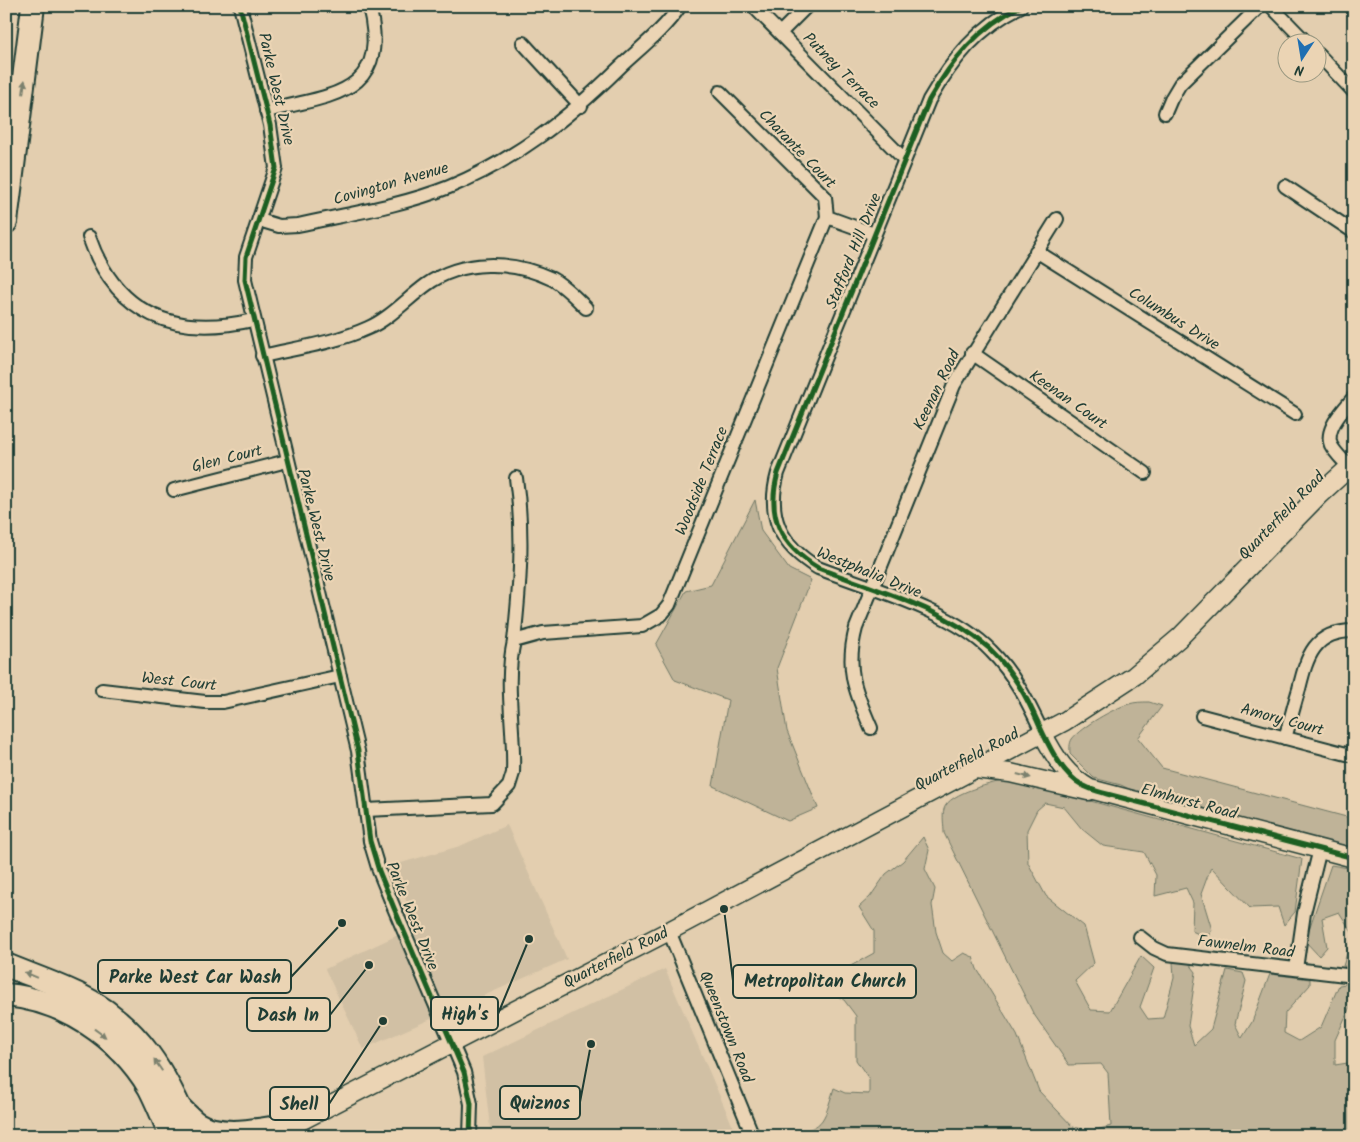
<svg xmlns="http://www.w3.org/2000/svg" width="1360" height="1142" font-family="Kalam,sans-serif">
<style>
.built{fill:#d1c0a4}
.green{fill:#bfb398;stroke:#6f7866}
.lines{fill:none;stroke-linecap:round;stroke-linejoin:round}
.street-casing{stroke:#1f3d34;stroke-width:16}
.secondary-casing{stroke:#1f3d34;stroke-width:21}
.highway-casing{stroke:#1f3d34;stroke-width:26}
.street{stroke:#ebd4b4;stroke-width:12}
.secondary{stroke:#ebd4b4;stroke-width:18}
.highway{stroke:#ebd4b4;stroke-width:22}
.cycleway-casing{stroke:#ebd4b4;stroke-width:8}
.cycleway{stroke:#1b5e20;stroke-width:5}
.oneway{fill:#7b816e}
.labels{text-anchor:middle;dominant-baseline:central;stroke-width:4.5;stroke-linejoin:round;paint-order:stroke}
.street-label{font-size:16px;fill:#1f3d34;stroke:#ebd4b4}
.leader{fill:none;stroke:#1f3d34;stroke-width:2}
.callout-dot{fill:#1f3d34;stroke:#ebd4b4;stroke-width:2}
.callout{fill:#ebd4b4;stroke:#1f3d34;stroke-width:2}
.callout-label{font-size:18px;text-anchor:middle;font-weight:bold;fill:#1f3d34}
</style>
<rect width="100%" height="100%" fill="#e3ceaf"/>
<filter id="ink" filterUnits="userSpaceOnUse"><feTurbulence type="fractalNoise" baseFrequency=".02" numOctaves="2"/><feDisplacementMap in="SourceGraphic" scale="10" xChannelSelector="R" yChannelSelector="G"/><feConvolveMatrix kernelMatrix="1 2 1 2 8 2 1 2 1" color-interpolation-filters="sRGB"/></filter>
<g filter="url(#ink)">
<g class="built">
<polygon points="507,825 567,959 363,1049 325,969 415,927 394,865 460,846"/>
<polygon points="665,969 737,1136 491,1136 482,1057"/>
</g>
<g class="green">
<polygon points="755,500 761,531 789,569 811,580 777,668 787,731 818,808 788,821 713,786 728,700 675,680 656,645 686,591 711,585"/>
<path d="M1149 702 1162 706 1138 738 1162 768 1354 819V853L1141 795 1121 785 1094 778 1070 754C1070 749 1069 744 1072 739 1081 727 1114 708 1129 704 1135 702 1142 702 1149 702Z"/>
<path d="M1010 779 1302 859 1295 912 1284 925 1278 907 1250 908 1211 867 1201 894 1212 930 1207 938 1192 931 1193 903 1186 888 1155 896 1156 875 1144 852 1103 846 1082 829 1064 807 1045 803 1037 810 1027 830 1028 863 1046 896 1084 926 1094 963 1075 981 1091 1010 1110 1011 1141 956 1154 968 1140 1007 1148 1019 1163 1018 1174 978 1173 962 1189 963 1196 972 1188 1026 1194 1045 1211 1029 1227 970 1243 973 1246 981 1235 1024 1242 1038 1252 1022 1270 974 1310 979V985L1285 1013 1284 1033 1299 1041 1321 1027 1339 985 1353 983 1354 998 1335 1040V1065L1354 1062V1136H788L785 1134C824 1129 823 1124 834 1088L845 1093 869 1094V1079L856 1060V1016L844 1000 823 987 830 972 847 968 874 953V931L859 907 870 897 886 874 903 861 923 837 929 850 925 869 935 889 932 905 936 932 943 953 952 961 964 953 973 957 977 969 1017 1035 1039 1091 1073 1127 1092 1131 1111 1126 1108 1073 1101 1064 1069 1065 1033 1013 944 833C944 826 942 816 944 809 949 792 994 783 1010 779Z"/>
<polygon points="1331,865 1354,869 1354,967 1343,966 1353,934 1339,912 1322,918 1327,947 1319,956 1305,941"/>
</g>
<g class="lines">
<g class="street-casing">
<g id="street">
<polyline points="240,6 270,125 276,168 246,257 245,280 358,751 370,841 379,871 394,908 464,1072 471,1104 470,1136"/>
<polyline points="753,6 904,159"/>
<path d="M1021 6C978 27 952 60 929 100L778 473C766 516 780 545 818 568 870 588 953 611 991 651 1015 675 1029 704 1043 734"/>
<polyline points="1271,6 1306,42"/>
<polyline points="780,33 807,6"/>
<polyline points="523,43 581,106"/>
<polyline points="1318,54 1354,92"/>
<polyline points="720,92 825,197 827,217 874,234"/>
<path d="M266 111C333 95 391 94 369 6"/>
<polyline points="1165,113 1171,99 1180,84 1260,6"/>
<polyline points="1285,186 1354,232"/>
<path d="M259 220 279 226 298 225C348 214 401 206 449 187 517 159 567 119 619 68 639 49 664 30 680 6"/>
<path d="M89 237C116 315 175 338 253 320"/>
<polyline points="1036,251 1295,414"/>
<polyline points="972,353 1145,473"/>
<path d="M262 356C296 348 335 343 368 328 389 319 407 299 426 285 462 259 512 260 552 279 565 286 576 298 586 308"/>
<path d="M1349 467C1343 460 1335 453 1331 445 1324 429 1345 408 1354 397"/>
<polyline points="174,490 287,461"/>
<path d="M514 641C520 586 524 533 516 478"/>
<polyline points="102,690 205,702 223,702 340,676"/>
<polyline points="1202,716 1354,756"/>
<path d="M871 728C855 691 845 669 856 628L954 385 1057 219"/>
<path d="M1285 738C1290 722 1294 705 1299 689 1307 656 1314 631 1354 631"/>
<path d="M366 810 492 804 509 786 513 773C515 729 504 685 514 641L543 633 642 626 661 615 669 605 827 217"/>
<polyline points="669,931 753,1136"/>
<polyline points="1140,937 1154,948 1167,954 1354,976"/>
<polyline points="1296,969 1304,913 1320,849"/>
</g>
</g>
<g class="secondary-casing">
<g id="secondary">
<path d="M1043 734C1055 758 1067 776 1090 789L1354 858"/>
<polyline points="975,769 1010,773 1088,791"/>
<polyline points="283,1130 669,931 1065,721 1134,676 1179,638 1320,494 1354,463"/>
</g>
</g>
<g class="highway-casing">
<g id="highway">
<polyline points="6,222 33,6"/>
<path d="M6 965C30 975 54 983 77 994 139 1024 167 1075 192 1136"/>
<path d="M6 995C64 1000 119 1037 149 1087 157 1102 164 1120 171 1136"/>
<path d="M181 1109C186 1114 191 1119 196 1123 222 1140 265 1128 294 1125"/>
</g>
</g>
<use href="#street" class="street"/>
<use href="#secondary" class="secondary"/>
<use href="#highway" class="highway"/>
<g class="cycleway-casing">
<g id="cycleway">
<polyline points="240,6 270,125 276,168 246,257 245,280 358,751 370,841 379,871 394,908 464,1072 471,1104 470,1136"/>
<path d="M1021 6C978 27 952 60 929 100L778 473C766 516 780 545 818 568 875 590 942 607 989 648 1008 666 1023 690 1034 714 1045 737 1055 764 1076 781 1085 788 1096 791 1107 794L1354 858"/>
</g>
</g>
<use href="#cycleway" class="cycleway"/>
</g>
<defs><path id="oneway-solid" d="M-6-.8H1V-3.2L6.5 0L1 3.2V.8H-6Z" transform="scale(1.25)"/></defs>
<g class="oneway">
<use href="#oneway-solid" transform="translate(24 87) rotate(-83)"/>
<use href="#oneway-solid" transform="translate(1024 776) rotate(15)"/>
<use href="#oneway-solid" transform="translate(31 975) rotate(-158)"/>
<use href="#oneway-solid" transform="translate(100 1033) rotate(36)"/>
<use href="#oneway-solid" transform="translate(158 1065) rotate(-124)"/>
</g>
</g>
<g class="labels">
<g class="street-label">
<text transform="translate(841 71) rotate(45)">Putney Terrace</text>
<text transform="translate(276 89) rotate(77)">Parke West Drive</text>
<text transform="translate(797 149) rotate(46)">Charante Court</text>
<text transform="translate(391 184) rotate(-16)">Covington Avenue</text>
<text transform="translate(854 251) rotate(-68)">Stafford Hill Drive</text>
<text transform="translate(1174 319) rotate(32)">Columbus Drive</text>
<text transform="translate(937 390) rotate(-64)">Keenan Road</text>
<text transform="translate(1068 400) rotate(35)">Keenan Court</text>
<text transform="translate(227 459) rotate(-14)">Glen Court</text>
<text transform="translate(702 481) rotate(-68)">Woodside Terrace</text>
<text transform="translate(1282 516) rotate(-46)">Quarterfield Road</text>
<text transform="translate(316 525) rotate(76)">Parke West Drive</text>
<text transform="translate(869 573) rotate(22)">Westphalia Drive</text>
<text transform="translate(179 682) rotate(6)">West Court</text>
<text transform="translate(1282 720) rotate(15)">Amory Court</text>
<text transform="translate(967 760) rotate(-28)">Quarterfield Road</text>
<text transform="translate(1189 802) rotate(15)">Elmhurst Road</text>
<text transform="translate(412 916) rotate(68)">Parke West Drive</text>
<text transform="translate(1246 947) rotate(7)">Fawnelm Road</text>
<text transform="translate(616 958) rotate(-27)">Quarterfield Road</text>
<text transform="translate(726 1027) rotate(68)">Queenstown Road</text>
</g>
</g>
<path class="leader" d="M342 923L291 977M724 909L733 981M529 939L498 1014M369 965L330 1015M591 1044L580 1102M383 1021L329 1104"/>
<g class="callout-dot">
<circle cx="342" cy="923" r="5"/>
<circle cx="724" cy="909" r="5"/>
<circle cx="529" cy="939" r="5"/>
<circle cx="369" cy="965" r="5"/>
<circle cx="591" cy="1044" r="5"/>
<circle cx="383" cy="1021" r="5"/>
</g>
<g class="callout">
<rect x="98" y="960" width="193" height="33" rx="5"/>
<rect x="733" y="965" width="183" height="33" rx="5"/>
<rect x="431" y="997" width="67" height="33" rx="5"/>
<rect x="247" y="998" width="83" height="33" rx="5"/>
<rect x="500" y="1086" width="80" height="33" rx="5"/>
<rect x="270" y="1087" width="59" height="33" rx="5"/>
</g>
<g class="callout-label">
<text x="195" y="983">Parke West Car Wash</text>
<text x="825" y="987">Metropolitan Church</text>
<text x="465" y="1020">High's</text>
<text x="288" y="1021">Dash In</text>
<text x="540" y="1109">Quiznos</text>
<text x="299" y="1110">Shell</text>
</g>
<rect width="1360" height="1142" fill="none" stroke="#ebd4b4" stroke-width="25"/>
<rect x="12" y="12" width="1335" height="1117" fill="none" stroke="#1f3d34" stroke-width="2" filter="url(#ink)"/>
<g transform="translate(1302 58) rotate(192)"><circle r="24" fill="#ebd4b4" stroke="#999881"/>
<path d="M0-4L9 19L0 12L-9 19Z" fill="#1f6fb2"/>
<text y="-8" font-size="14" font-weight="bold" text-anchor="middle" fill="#1f3d34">N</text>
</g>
</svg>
